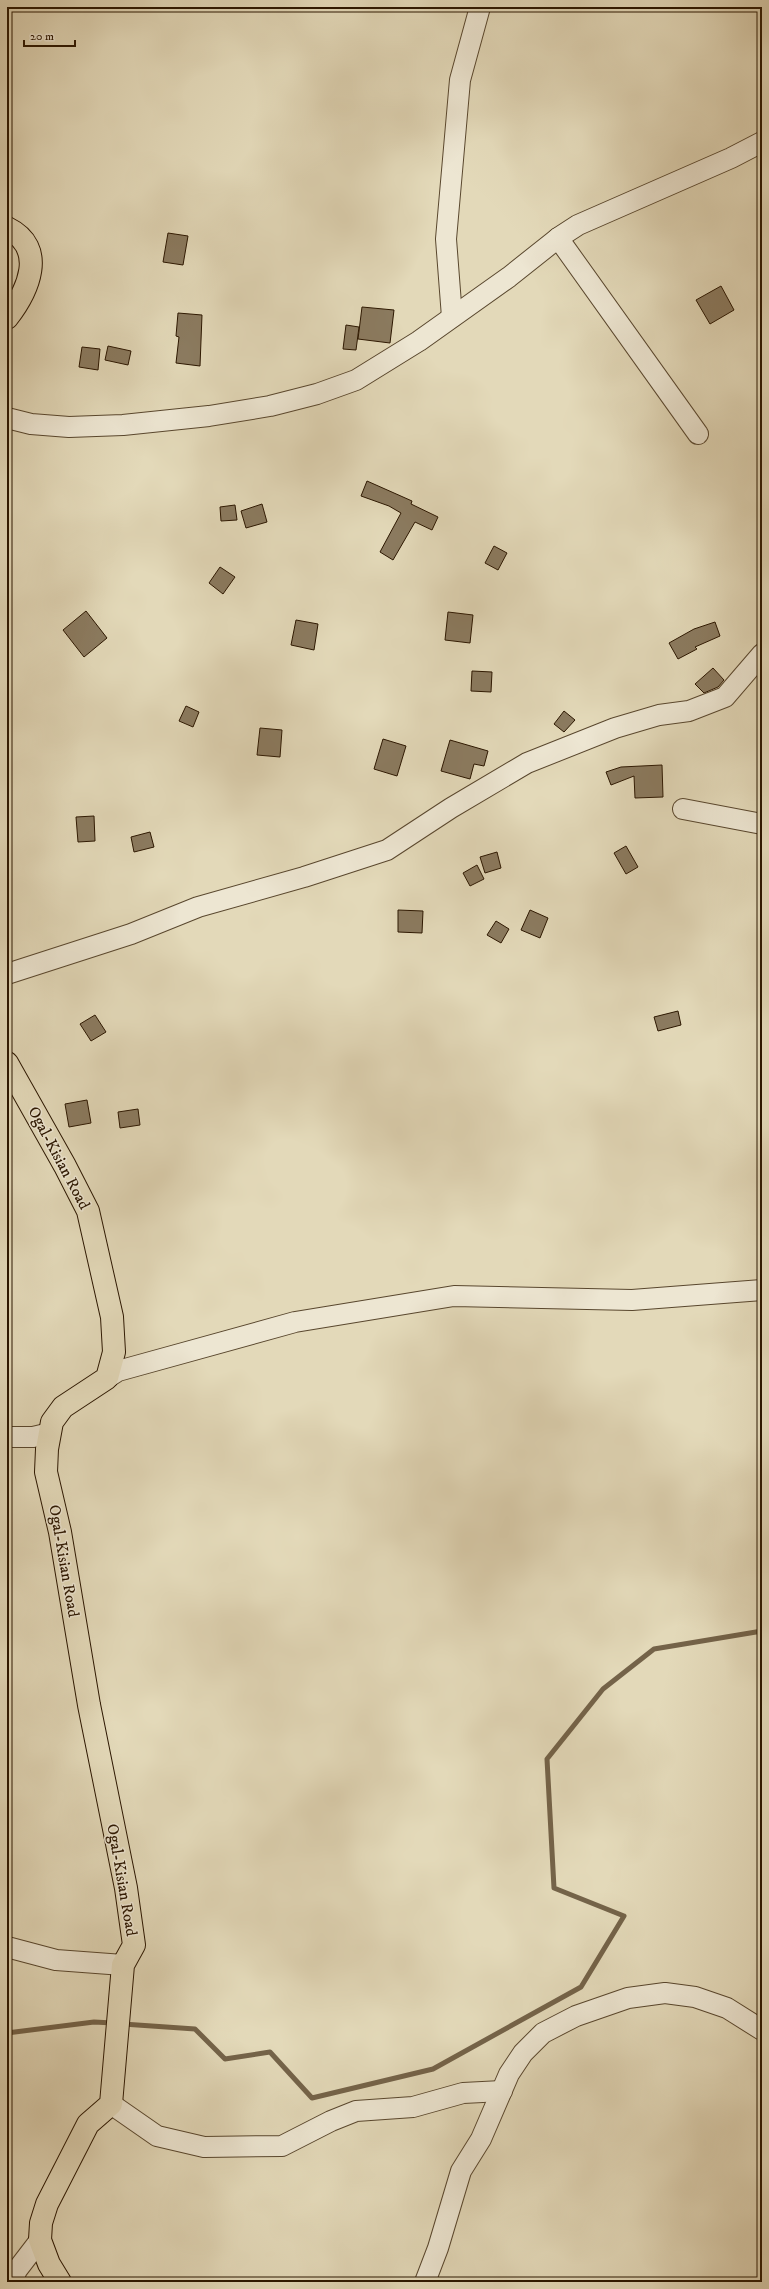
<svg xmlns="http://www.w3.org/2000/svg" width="769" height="2289" font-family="'IM FELL DW Pica',serif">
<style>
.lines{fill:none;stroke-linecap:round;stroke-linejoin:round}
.stream{stroke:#746349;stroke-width:5}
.building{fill:#8b7b60;stroke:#2b1600}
.minor-casing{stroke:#59472e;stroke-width:22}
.major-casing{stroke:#2b1600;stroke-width:24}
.minor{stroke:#ede6d2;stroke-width:20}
.major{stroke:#e3d9b9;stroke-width:22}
.labels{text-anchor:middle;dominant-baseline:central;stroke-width:3;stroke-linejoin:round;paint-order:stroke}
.street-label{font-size:16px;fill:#2b1600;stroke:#ede6d2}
</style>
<rect width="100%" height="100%" fill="#e3d9b9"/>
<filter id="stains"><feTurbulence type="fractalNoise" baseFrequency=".005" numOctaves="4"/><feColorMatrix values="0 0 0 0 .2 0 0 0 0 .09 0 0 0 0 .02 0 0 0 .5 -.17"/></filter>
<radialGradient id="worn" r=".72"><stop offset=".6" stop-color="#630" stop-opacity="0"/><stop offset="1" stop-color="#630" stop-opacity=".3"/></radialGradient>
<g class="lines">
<g class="stream">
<polyline points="123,2024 195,2029 225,2059 270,2052 312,2098 433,2069 581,1987 624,1916 554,1888 547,1759 603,1689 654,1649 762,1631"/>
<polyline points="7,2033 94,2022 113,2023"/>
</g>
</g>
<g class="building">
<polygon points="168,233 188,236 183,265 163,262"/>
<polygon points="721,286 734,310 710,324 696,300"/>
<polygon points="362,307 394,310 390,343 358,339"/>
<polygon points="178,313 202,315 200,366 176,363 179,337 176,336"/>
<polygon points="346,325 359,327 356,350 343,349"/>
<polygon points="108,346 131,351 128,365 105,360"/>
<polygon points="82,347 100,349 98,370 79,367"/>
<polygon points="367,481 412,501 411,504 438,517 432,530 415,522 393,560 380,552 401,513 389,506 361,496"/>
<polygon points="262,504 267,522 246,528 241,511"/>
<polygon points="235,505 237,520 221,521 220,507"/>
<polygon points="494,546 507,553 498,570 485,563"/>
<polygon points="220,567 235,577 223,594 209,583"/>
<polygon points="86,611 107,638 84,657 63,630"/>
<polygon points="448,612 473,615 470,643 445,640"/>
<polygon points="296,620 318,624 314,650 291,645"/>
<polygon points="715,622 720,636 695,647 697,649 678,659 669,643 694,629"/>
<polygon points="713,668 724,680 718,687 704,693 695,684"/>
<polygon points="472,671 492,672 491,692 471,691"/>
<polygon points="186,706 199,712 193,727 179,721"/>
<polygon points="564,711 575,720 564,732 554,724"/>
<polygon points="260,728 282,730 280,757 257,755"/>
<polygon points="383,739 406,746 397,776 374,769"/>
<polygon points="450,740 488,751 484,766 474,764 470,779 441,771"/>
<polygon points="662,765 663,797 635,798 634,776 611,785 606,772 621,767"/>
<polygon points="94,816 95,841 78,842 76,817"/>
<polygon points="150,832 154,847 134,852 131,837"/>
<polygon points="626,846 638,867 626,874 614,853"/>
<polygon points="497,852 501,868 485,873 480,857"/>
<polygon points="477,865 484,879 470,886 463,873"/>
<polygon points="398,910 423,911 422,933 398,932"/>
<polygon points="530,910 548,918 540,938 521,930"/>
<polygon points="496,921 509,929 501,943 487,935"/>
<polygon points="678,1011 681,1025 658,1031 654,1017"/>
<polygon points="95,1015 106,1032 91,1041 80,1024"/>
<polygon points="87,1100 91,1123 69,1127 65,1104"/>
<polygon points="138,1109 140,1125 120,1128 118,1112"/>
</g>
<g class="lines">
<g class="minor-casing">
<g id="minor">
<polyline points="558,238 698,434"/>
<polyline points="452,317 446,239 460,80 480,7"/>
<polyline points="7,418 31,424 69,427 123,425 209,416 270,406 317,394 356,380 419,341 509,277 558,238 578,225 731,158 762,142"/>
<polyline points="683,809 762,824"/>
<polyline points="7,974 131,934 198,907 304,877 387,850 451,808 527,763 615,728 659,715 689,711 725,697 762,654"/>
<polyline points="107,1378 118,1371 295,1322 454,1296 632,1300 762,1290"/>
<polyline points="7,1437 33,1437 50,1433"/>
<polyline points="7,1947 56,1960 123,1965"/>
<polyline points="111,2104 157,2136 204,2147 282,2146 331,2121 356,2111 413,2107 463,2093 502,2091"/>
<polyline points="12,2282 17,2270 40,2240"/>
<polyline points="425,2282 438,2248 461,2171 481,2139 509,2074 523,2053 543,2033 576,2016 628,1998 665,1993 695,1997 727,2008 762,2030"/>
</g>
</g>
<g class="major-casing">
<g id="major">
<path d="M7 228C48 248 28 291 7 318"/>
<polyline points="7,1063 65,1166 88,1211 112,1317 114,1352 107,1378 63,1407 52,1422 47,1449 46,1472 60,1532 89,1705 126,1888 134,1945 123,1965 111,2104 88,2124 47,2204 41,2223 40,2240 49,2264 60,2282"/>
</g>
</g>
<use href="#minor" class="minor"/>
<use href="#major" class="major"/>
</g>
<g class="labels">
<g class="street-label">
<text transform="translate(59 1158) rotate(62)">Ogal-Kisian Road</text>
<text transform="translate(64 1561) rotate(80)">Ogal-Kisian Road</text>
<text transform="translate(122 1880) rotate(80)">Ogal-Kisian Road</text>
</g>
</g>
<rect width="769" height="2289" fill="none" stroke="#e3d9b9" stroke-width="24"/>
<rect x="8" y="8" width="753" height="2273" fill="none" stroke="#2b1600" stroke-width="2"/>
<rect x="12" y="12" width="745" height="2265" fill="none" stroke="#2b1600"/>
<path d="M24 40v6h51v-6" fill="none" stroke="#2b1600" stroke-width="2"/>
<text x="30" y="40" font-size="12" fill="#2b1600" stroke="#ede6d2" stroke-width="3" paint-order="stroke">20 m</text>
<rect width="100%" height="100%" filter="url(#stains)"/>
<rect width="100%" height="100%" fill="url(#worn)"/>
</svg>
